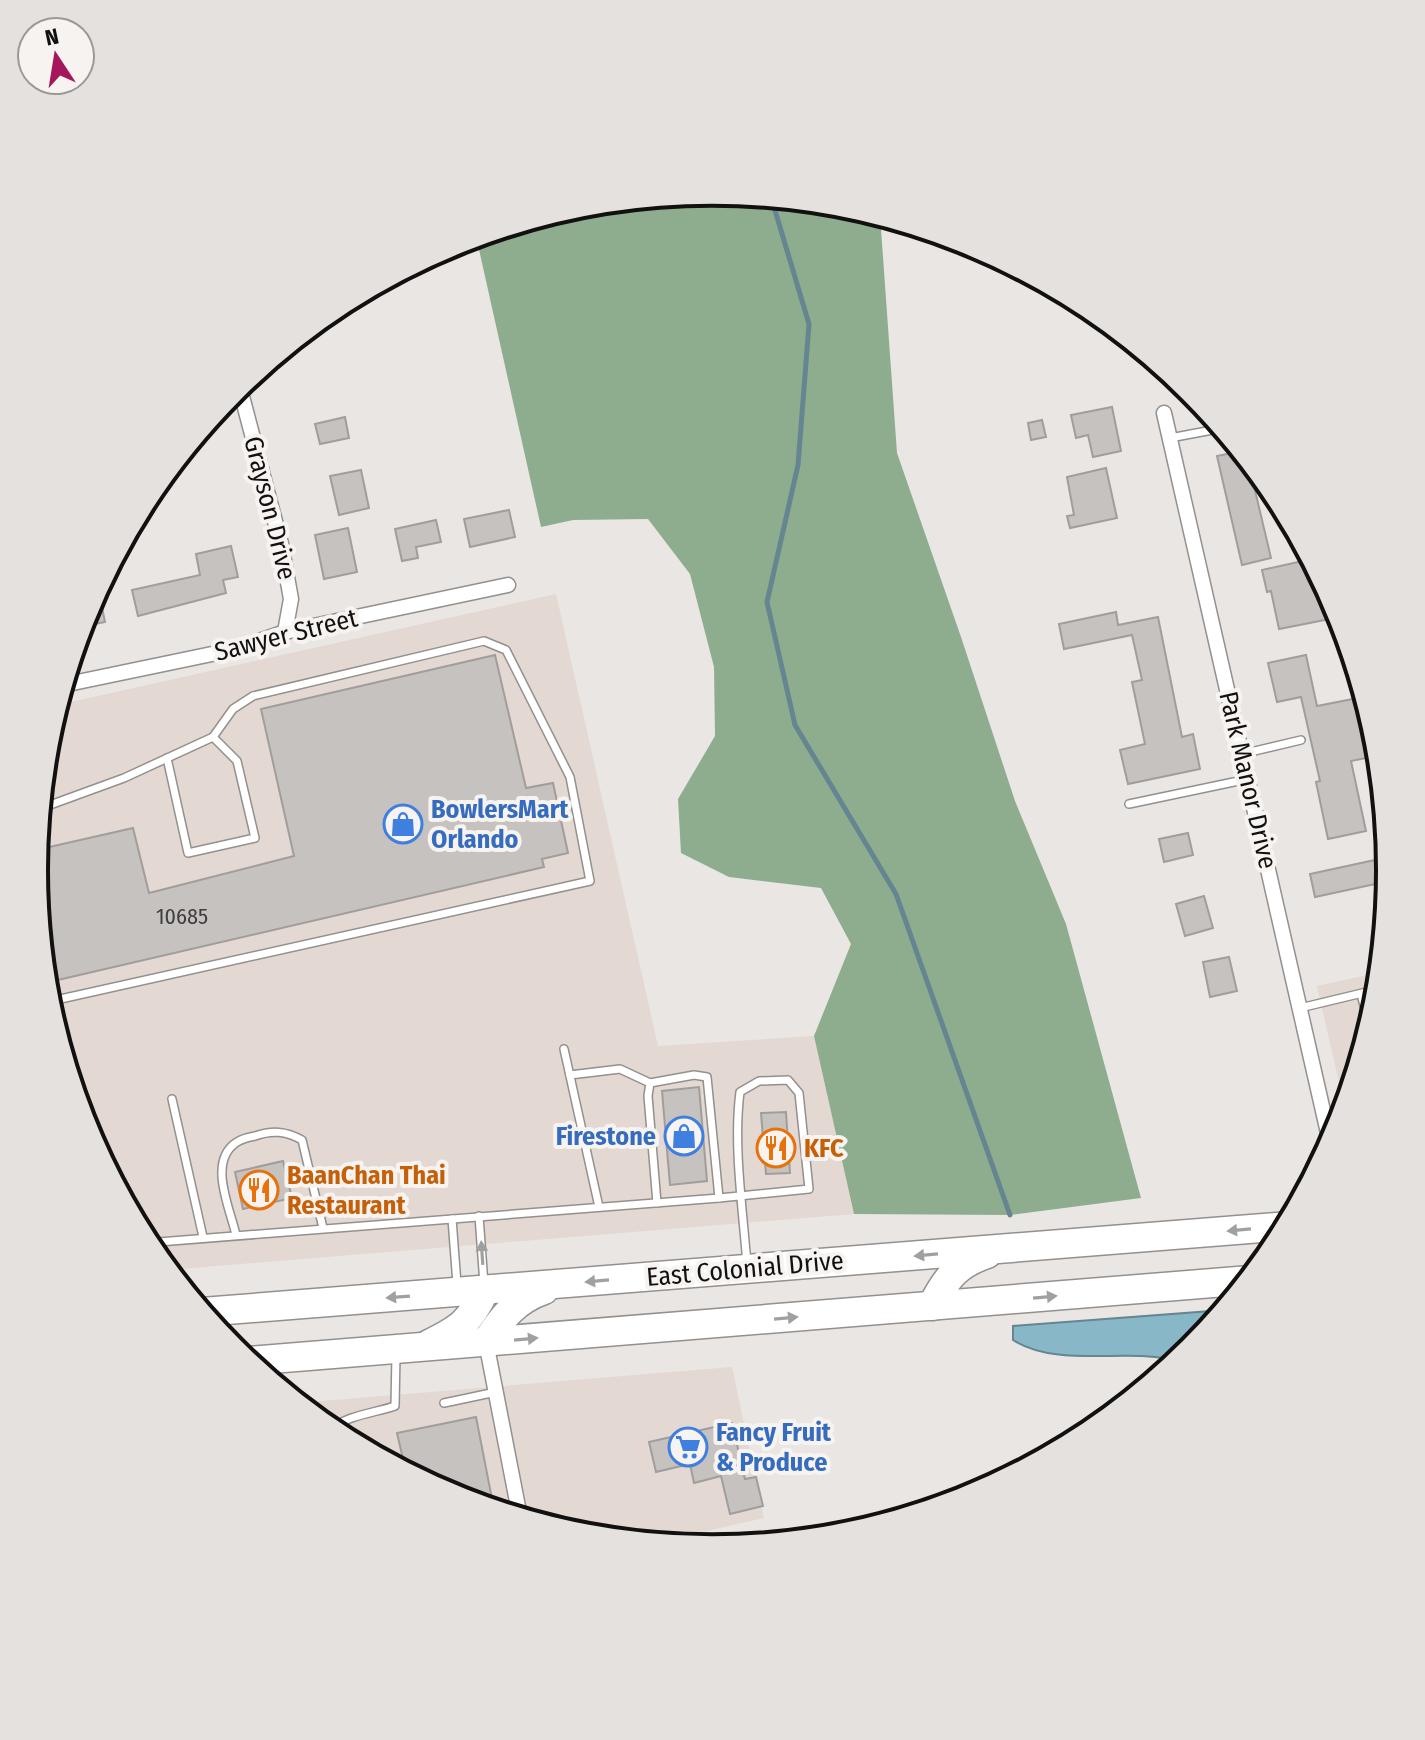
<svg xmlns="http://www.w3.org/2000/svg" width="1425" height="1740" font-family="'Fira Sans Condensed',sans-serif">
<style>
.built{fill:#e3d8d2}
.forest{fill:#8ead8f}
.water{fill:#88b7c8;stroke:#658591;stroke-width:2}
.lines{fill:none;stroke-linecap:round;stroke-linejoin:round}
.stream{stroke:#658591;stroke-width:5}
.building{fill:#c5c2c0;stroke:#a19d9c;stroke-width:2}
.lane-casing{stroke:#93908e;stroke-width:10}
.street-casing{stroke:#93908e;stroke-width:17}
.highway-casing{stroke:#93908e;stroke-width:31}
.lane{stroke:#fff;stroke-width:7}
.street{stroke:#fff;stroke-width:14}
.highway{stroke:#fff;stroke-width:28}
.oneway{fill:#a0a09f}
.labels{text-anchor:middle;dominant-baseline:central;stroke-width:8;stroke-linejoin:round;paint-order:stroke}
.number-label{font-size:22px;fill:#3f3d3c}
.street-label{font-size:26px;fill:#121110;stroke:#f7f3f1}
.shop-label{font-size:26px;font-weight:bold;fill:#366cbe;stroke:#f7f3f1;text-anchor:start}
.food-label{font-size:26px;font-weight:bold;fill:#c56008;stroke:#f7f3f1;text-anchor:start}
.rim{fill:none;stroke:#121110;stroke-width:4}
</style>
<rect width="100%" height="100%" fill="#e9e6e4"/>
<g class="built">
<polygon points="556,594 658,1046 814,1036 854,1214 167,1270 148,1247 85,1129 47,1002 34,870 47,737 57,705"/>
<polygon points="1381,972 1378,1003 1345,1109 1317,986"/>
<polygon points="732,1367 764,1518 654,1543 580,1535 543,1524 540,1516 526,1519 452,1497 335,1434 298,1403"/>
</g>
<polygon class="forest" points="713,192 845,205 880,215 897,453 961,637 1015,801 1066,924 1141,1198 1010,1215 854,1214 814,1036 851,944 821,888 729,877 681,853 678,799 715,736 714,667 690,574 648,519 573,520 541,527 476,236 581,204"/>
<path class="water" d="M1225 1310 1192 1350 1179 1361C1128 1347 1059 1369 1013 1340V1326Z"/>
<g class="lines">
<polyline class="stream" points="771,197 809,324 798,465 767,602 795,725 896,894 1010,1215"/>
</g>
<g class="building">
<polygon points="1112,407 1121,451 1093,457 1088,435 1076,438 1071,415"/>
<polygon points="345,417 349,438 320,444 315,424"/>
<polygon points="1042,420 1046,437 1031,440 1028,423"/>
<polygon points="1242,451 1265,480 1253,482 1271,558 1242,565 1217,456"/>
<polygon points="1106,468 1117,518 1070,528 1067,516 1074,515 1067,477"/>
<polygon points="361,470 369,508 339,515 330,476"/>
<polygon points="509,510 515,537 470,547 464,519"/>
<polygon points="436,520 441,542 416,547 418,558 402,561 395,529"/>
<polygon points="348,528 357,572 324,579 315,535"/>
<polygon points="231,546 238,577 223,580 226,593 138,616 132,590 200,575 196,554"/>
<polygon points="1312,559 1320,574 1330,619 1279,629 1271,591 1267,592 1262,570"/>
<polygon points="98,588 105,622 81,627 86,610"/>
<polygon points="1116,612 1118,625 1158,617 1182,737 1193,734 1200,769 1128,784 1120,750 1145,744 1132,682 1142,680 1132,635 1064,649 1059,624"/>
<polygon points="495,655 526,788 553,783 568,853 542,859 544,867 45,983 34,870 36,850 133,828 149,893 294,856 261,709"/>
<polygon points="1306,655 1317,706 1358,698 1371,757 1351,761 1366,831 1328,839 1316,782 1320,781 1301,697 1277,702 1268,663"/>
<polygon points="1188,833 1193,855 1164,862 1159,839"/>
<polygon points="1375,860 1380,883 1315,897 1310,874"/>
<polygon points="1204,896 1213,928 1185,936 1176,904"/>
<polygon points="1229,957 1237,991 1210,997 1203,962"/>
<polygon points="699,1087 707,1181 670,1185 662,1091"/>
<polygon points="786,1112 790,1173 766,1174 761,1113"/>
<polygon points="283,1161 292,1198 243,1209 235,1172"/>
<polygon points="476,1417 494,1509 461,1499 457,1484 436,1488 429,1484 427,1474 415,1477 406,1472 397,1433"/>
<polygon points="732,1423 745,1479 756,1477 763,1506 730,1514 721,1476 694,1483 690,1464 656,1472 649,1442"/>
</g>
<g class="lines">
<g class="lane-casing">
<g id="lane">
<polyline points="1170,438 1223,428"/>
<polyline points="1242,754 1301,740"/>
<polyline points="167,758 188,853 255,838 237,761 213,737"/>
<polyline points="1129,804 1248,779"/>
<polyline points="39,815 50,805 124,778 213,737 233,709 253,696 484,641 506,650 570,777 590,881 47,1002"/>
<polyline points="1361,994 1370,1029"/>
<polyline points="1300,1008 1379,989"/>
<polyline points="564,1049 599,1207"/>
<polyline points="570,1075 620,1069 650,1083"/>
<polyline points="172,1099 203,1237"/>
<polyline points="657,1203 648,1096 650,1083 694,1075 707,1077 719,1198"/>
<polyline points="479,1216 484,1284"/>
<polyline points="452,1219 457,1284"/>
<path d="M236 1235C230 1208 207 1161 237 1142 242 1139 249 1137 255 1136 272 1130 286 1131 302 1140L323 1228"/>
<path d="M146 1243 719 1198 809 1189 799 1093 788 1080 759 1081 740 1092C733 1146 743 1210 747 1265"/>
<polyline points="444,1403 496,1392"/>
<path d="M331 1430C346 1415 375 1413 395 1406L396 1355"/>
</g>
</g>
<g class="street-casing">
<g id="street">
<polyline points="239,385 281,544 291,599 285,632"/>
<polyline points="1164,413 1331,1146"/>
<polyline points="63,685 236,649 285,632 508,585"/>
<polyline points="486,1342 520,1517"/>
</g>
</g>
<g class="highway-casing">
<g id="highway">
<path d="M932 1306C946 1278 957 1264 987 1254"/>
<polyline points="202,1312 1288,1226"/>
<path d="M486 1342C502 1318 515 1300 544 1290"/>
<path d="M429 1344C460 1329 470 1322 485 1290"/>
<polyline points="247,1361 1250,1280"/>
</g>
</g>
<use href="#lane" class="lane"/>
<use href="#street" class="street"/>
<use href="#highway" class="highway"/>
</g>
<defs><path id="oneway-solid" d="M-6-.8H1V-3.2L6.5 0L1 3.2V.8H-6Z" transform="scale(2)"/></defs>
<g class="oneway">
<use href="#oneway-solid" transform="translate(1239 1230) rotate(175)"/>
<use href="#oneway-solid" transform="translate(482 1253) rotate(-94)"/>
<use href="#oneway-solid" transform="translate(926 1255) rotate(175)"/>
<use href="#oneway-solid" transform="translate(597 1281) rotate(175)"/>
<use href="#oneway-solid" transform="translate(398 1297) rotate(176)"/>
<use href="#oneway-solid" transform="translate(1045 1297) rotate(-5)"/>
<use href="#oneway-solid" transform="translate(786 1318) rotate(-5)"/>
<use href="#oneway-solid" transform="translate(526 1339) rotate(-5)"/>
</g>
<defs>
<g id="shop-ring" transform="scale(2)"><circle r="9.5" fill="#f7f3f1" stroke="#3f7fe0" stroke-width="1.5"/><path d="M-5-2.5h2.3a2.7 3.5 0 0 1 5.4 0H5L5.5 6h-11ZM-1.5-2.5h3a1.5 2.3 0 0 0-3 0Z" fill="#3f7fe0"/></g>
<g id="restaurant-ring" transform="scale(2)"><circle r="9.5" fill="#f7f3f1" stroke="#e8710a" stroke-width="1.5"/><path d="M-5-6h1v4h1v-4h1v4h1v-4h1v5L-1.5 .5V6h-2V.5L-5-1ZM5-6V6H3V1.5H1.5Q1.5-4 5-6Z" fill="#e8710a"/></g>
<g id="supermarket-ring" transform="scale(2)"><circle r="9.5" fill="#f7f3f1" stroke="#3f7fe0" stroke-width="1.5"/><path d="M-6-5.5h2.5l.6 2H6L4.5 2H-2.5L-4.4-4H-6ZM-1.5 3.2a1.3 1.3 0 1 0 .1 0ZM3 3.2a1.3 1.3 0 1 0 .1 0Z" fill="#3f7fe0"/></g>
</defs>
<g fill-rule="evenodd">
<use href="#shop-ring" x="403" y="824"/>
<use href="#shop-ring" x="684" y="1136"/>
<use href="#restaurant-ring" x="776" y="1148"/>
<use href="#restaurant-ring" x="259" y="1190"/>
<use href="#supermarket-ring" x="688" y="1447"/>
</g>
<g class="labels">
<g class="number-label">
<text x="182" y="916">10685</text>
</g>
<g class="street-label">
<text transform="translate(270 508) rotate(76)">Grayson Drive</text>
<text transform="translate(286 635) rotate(-14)">Sawyer Street</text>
<text transform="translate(1248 780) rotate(77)">Park Manor Drive</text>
<text transform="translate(745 1269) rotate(-5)">East Colonial Drive</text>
</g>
<g class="shop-label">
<text x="431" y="809">BowlersMart<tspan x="431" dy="30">Orlando</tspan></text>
<text x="656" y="1136" text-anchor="end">Firestone</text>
<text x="716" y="1432">Fancy Fruit<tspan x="716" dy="30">&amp; Produce</tspan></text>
</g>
<g class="food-label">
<text x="804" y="1148">KFC</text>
<text x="287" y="1175">BaanChan Thai<tspan x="287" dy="30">Restaurant</tspan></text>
</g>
</g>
<path d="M0 0H1425V1740H0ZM48 870a664 664 0 1 1 1328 0a664 664 0 1 1-1328 0Z" fill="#e5e1df" fill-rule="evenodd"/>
<path class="rim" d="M48 870a664 664 0 1 1 1328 0a664 664 0 1 1-1328 0Z"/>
<g transform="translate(56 56) rotate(348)"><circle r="38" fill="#f7f3f1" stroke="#9b9997" stroke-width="2"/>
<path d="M0-6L14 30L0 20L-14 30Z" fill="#a5175a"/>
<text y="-12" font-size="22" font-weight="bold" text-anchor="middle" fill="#121110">N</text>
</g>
</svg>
